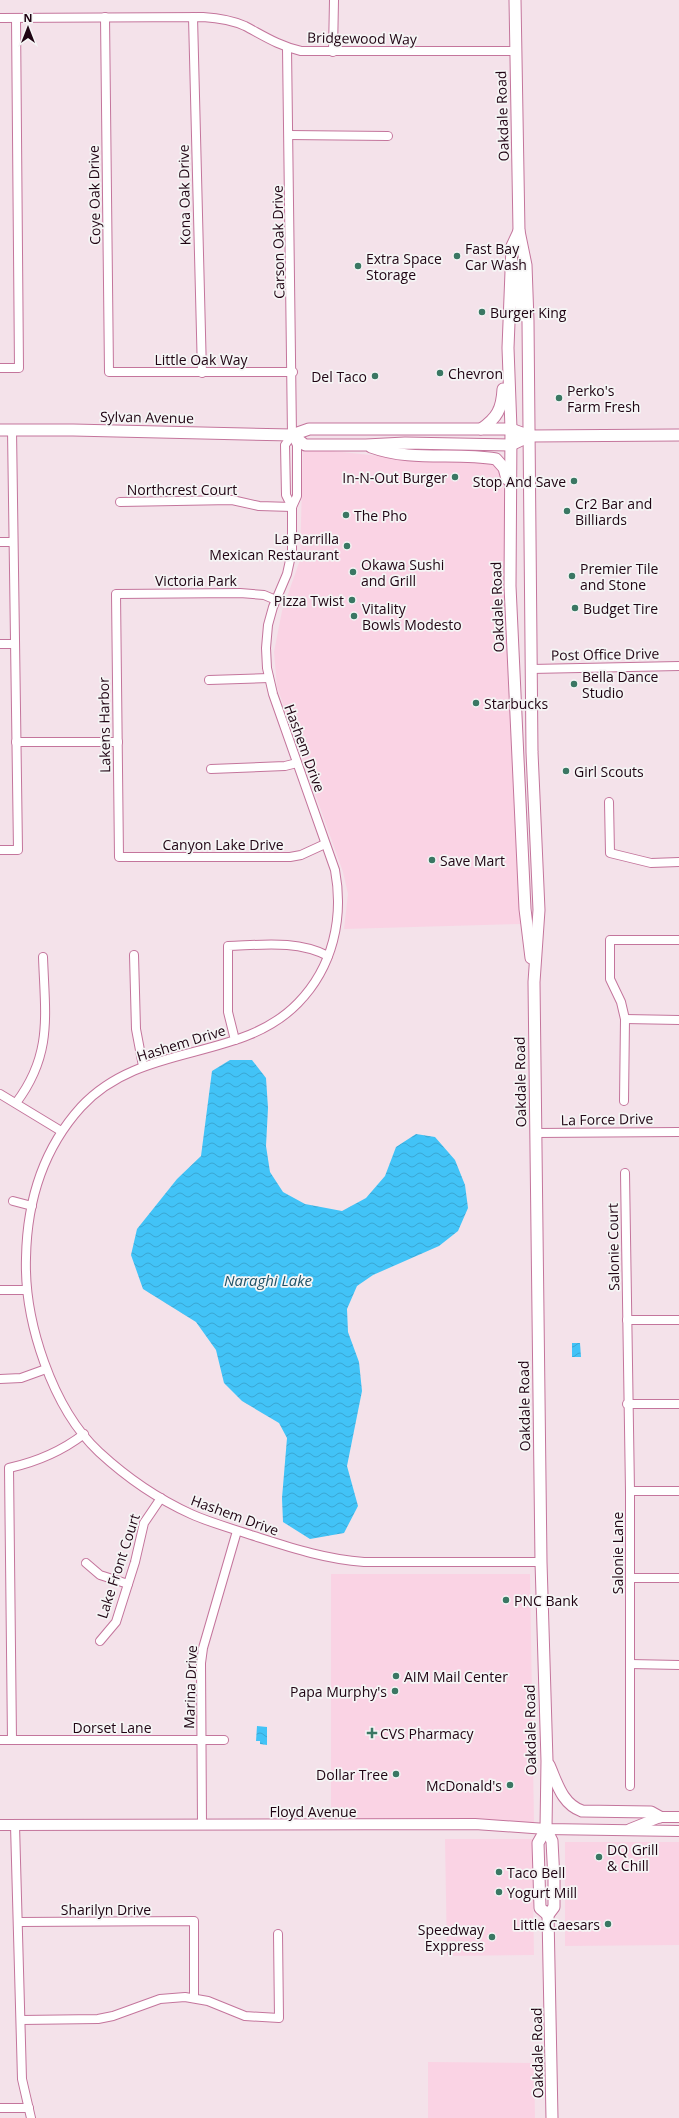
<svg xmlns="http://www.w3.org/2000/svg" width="679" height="2118" font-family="'Open Sans',sans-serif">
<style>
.built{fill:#fad3e4}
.water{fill:url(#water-waves)}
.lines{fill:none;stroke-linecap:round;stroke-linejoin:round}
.minor-casing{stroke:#c4759c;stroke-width:10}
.tertiary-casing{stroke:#c4759c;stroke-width:12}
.secondary-casing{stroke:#c4759c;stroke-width:13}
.minor{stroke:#fff;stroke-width:8}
.tertiary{stroke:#fff;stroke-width:10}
.secondary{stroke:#fff;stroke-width:11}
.poi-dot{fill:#3a7763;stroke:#f5f5f5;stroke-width:1.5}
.labels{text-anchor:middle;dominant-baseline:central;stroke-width:3.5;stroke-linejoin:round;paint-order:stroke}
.street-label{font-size:14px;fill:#200413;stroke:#f5f5f5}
.poi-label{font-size:14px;fill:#200413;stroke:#f5f5f5;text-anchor:start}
.water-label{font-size:15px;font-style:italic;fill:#205369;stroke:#f5f5f5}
</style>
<defs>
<pattern id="water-waves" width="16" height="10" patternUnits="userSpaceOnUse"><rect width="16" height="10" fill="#42c3f7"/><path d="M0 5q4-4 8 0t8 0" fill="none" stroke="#3aa6d3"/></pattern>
</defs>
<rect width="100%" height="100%" fill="#f4e2ea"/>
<g class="built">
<polygon points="303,448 380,456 503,458 508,684 521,924 344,929 348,894 343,872 277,687 274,652 282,611 300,560"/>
<polygon points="331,1574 530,1574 534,1823 331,1823"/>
<polygon points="445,1839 532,1839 534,1955 447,1956"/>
<polygon points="565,1842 679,1842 679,1945 565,1946"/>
<polygon points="428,2062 534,2063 535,2118 428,2118"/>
</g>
<g class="water">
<polygon points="230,1060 252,1060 266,1078 268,1108 266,1146 270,1172 283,1192 305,1204 342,1211 366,1198 385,1176 396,1147 416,1134 435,1137 455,1160 465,1185 468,1208 458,1231 439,1246 373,1275 357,1286 347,1309 348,1332 359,1362 362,1391 347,1466 358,1506 344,1533 310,1539 283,1522 282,1498 287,1438 279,1423 242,1401 224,1383 216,1350 196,1322 143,1289 131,1255 137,1229 177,1179 201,1156 212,1071"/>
<polygon points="572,1343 580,1343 581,1357 572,1357"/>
<polygon points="257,1726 267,1727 267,1745 260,1744 260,1741 256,1741"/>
</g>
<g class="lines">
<g class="minor-casing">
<g id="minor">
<polyline points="105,17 109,372 293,372"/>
<polyline points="193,17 202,373"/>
<path d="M0 18 203 17C217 18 232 20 245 26 264 36 279 46 301 51H515"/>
<path d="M287 48 292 435 297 445V496L292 507V551L287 574 273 607 268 625 266 648 267 668 273 694 335 870C344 918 333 967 298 1003 240 1063 142 1041 81 1107 43 1149 27 1201 26 1258 24 1321 52 1408 99 1452 125 1476 158 1499 191 1514 211 1523 231 1528 251 1535 289 1547 324 1559 364 1562H541"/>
<polyline points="333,52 334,0"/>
<polyline points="289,135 388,136"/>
<polyline points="0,368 19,368 16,18"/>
<polyline points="120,502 232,500 259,506 292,507"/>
<polyline points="292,507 286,495 285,445 292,435"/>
<polyline points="0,542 13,542"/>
<polyline points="276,600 264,595 240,593 116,594 119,857 290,857 301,855 325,844"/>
<polyline points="0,644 14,644"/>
<polyline points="531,669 679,666"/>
<polyline points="209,680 269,678"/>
<polyline points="16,742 118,742"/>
<polyline points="211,769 285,766 297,763"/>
<polyline points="609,802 610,853 651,863 679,862"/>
<polyline points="0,850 18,850 12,430"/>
<polyline points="134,955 136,1029 143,1066"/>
<polyline points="625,1019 679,1020"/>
<path d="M235 1040 228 1012V946C262 945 297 940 328 956"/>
<polyline points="0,1094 61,1131"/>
<polyline points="624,1101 625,1019 621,1002 610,979 610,940 679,940"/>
<path d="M16 1103C53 1054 45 1015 43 957"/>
<polyline points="536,1133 679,1132"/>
<polyline points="625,1173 630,1491 630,1786"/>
<polyline points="13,1201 32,1206"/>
<polyline points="0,1290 26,1290"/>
<polyline points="627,1320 679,1320"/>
<polyline points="0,1379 21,1378 46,1369"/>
<polyline points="627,1404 679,1404"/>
<polyline points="630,1491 679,1491"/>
<polyline points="86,1563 100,1575 128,1584"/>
<polyline points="630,1578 679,1578"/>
<polyline points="100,1641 116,1622 135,1562 144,1523 161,1498"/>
<polyline points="630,1664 679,1665"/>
<polyline points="0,1740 224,1740"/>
<path d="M12 1740 9 1468C36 1462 62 1451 84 1434"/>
<polyline points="15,1825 22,2079 31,2118"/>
<polyline points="202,1825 201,1663 203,1648 237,1531"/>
<polyline points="19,1922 194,1921 194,1998"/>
<polyline points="21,2020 98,2019 113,2016 160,1999 185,1997 208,2001 245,2016 279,2018 278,1934"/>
<polyline points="0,2108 29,2108"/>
</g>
</g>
<g class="tertiary-casing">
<g id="tertiary">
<polyline points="0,1825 475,1824 546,1829 679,1831"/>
<polyline points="630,1829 660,1817 679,1817"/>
</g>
</g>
<g class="secondary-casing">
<g id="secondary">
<polyline points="515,0 519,231 526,265 528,321 532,752 539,910 534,982 541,1562 547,1761 546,1829 538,1843 540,1908 548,1915"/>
<polyline points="519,231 512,246 508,348 511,429 510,586 525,909 531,958"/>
<polyline points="514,265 518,272 521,312 524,316"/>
<path d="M481 429C497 418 502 409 503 389"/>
<polyline points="0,430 73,430 292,435 309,429 511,429 530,436 679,435"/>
<polyline points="292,435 305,445 366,445 405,443 511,445 530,436"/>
<path d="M371 447C412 462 454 452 496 459L504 468 507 479"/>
<path d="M549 1765C557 1783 562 1804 582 1811L651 1812 660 1817"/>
<polyline points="546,1829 552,1841 554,1880 554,1907 548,1915 552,2118"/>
</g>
</g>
<use href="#minor" class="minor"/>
<use href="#tertiary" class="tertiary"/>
<use href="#secondary" class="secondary"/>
</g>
<g class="poi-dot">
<circle cx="457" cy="256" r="4"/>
<circle cx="358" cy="266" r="4"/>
<circle cx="482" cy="312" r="4"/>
<circle cx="440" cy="373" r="4"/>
<circle cx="375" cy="376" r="4"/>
<circle cx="559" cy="398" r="4"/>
<circle cx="455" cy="477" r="4"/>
<circle cx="574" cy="481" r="4"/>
<circle cx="567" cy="511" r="4"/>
<circle cx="346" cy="515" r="4"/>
<circle cx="347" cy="546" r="4"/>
<circle cx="353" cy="572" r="4"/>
<circle cx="572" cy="576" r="4"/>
<circle cx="352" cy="600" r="4"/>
<circle cx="575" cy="608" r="4"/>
<circle cx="354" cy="616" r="4"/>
<circle cx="574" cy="684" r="4"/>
<circle cx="476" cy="703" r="4"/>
<circle cx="566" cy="771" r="4"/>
<circle cx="432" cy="860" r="4"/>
<circle cx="506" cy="1600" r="4"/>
<circle cx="396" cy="1676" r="4"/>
<circle cx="395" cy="1691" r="4"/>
<path d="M370 1727h4v4h4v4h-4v4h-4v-4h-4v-4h4z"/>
<circle cx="396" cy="1774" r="4"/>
<circle cx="510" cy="1785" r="4"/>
<circle cx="599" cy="1857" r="4"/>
<circle cx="499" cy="1872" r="4"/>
<circle cx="499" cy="1892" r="4"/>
<circle cx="608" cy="1924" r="4"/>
<circle cx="492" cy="1937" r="4"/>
</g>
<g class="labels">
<g class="street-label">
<text transform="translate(362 38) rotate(1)">Bridgewood Way</text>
<text transform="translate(502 116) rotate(-92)">Oakdale Road</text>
<text transform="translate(94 195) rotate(-91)">Coye Oak Drive</text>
<text transform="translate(184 195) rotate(-91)">Kona Oak Drive</text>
<text transform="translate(278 242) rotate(-91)">Carson Oak Drive</text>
<text x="201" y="359">Little Oak Way</text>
<text transform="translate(147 417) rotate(1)">Sylvan Avenue</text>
<text x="182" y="489">Northcrest Court</text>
<text x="196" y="580">Victoria Park</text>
<text transform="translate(497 607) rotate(-92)">Oakdale Road</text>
<text transform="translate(605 654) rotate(-1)">Post Office Drive</text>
<text transform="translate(104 725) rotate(-91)">Lakens Harbor</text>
<text transform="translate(305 748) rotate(70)">Hashem Drive</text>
<text x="223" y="844">Canyon Lake Drive</text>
<text transform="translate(181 1043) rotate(-17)">Hashem Drive</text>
<text transform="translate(520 1082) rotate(-91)">Oakdale Road</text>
<text transform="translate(607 1119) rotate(-1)">La Force Drive</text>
<text transform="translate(613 1247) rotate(-91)">Salonie Court</text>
<text transform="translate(524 1406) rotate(-91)">Oakdale Road</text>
<text transform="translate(235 1515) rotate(20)">Hashem Drive</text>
<text transform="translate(617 1553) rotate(-90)">Salonie Lane</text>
<text transform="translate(118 1566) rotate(-72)">Lake Front Court</text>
<text transform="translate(190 1687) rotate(-88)">Marina Drive</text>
<text x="112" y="1727">Dorset Lane</text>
<text transform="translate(530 1730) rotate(-91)">Oakdale Road</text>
<text x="313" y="1811">Floyd Avenue</text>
<text x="106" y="1909">Sharilyn Drive</text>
<text transform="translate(537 2053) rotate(-91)">Oakdale Road</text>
</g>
<g class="poi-label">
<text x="465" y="248">Fast Bay<tspan x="465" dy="16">Car Wash</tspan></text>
<text x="366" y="258">Extra Space<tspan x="366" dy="16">Storage</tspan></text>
<text x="490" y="312">Burger King</text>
<text x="448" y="373">Chevron</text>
<text x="367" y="376" text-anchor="end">Del Taco</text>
<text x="567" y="390">Perko's<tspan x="567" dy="16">Farm Fresh</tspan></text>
<text x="447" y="477" text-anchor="end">In-N-Out Burger</text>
<text x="566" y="481" text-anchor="end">Stop And Save</text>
<text x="575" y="503">Cr2 Bar and<tspan x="575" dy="16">Billiards</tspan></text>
<text x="354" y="515">The Pho</text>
<text x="339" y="538" text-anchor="end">La Parrilla<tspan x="339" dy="16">Mexican Restaurant</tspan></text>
<text x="361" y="564">Okawa Sushi<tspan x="361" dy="16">and Grill</tspan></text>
<text x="580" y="568">Premier Tile<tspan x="580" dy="16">and Stone</tspan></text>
<text x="344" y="600" text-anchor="end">Pizza Twist</text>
<text x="362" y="608">Vitality<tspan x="362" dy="16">Bowls Modesto</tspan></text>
<text x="583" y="608">Budget Tire</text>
<text x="582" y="676">Bella Dance<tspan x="582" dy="16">Studio</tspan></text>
<text x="484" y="703">Starbucks</text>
<text x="574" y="771">Girl Scouts</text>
<text x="440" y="860">Save Mart</text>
<text x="514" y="1600">PNC Bank</text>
<text x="404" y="1676">AIM Mail Center</text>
<text x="387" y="1691" text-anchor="end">Papa Murphy's</text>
<text x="380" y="1733">CVS Pharmacy</text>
<text x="388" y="1774" text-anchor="end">Dollar Tree</text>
<text x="502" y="1785" text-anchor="end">McDonald's</text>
<text x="607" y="1849">DQ Grill<tspan x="607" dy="16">&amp; Chill</tspan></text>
<text x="507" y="1872">Taco Bell</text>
<text x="507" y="1892">Yogurt Mill</text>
<text x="600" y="1924" text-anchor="end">Little Caesars</text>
<text x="484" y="1929" text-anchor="end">Speedway<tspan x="484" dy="16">Exppress</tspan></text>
</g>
<g class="water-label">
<text x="268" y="1280">Naraghi Lake</text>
</g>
</g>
<g transform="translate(28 28)" stroke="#f5f5f5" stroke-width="3" paint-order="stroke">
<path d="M0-3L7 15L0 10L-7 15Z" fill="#200413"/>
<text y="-6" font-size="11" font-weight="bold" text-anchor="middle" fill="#200413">N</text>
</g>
</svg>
